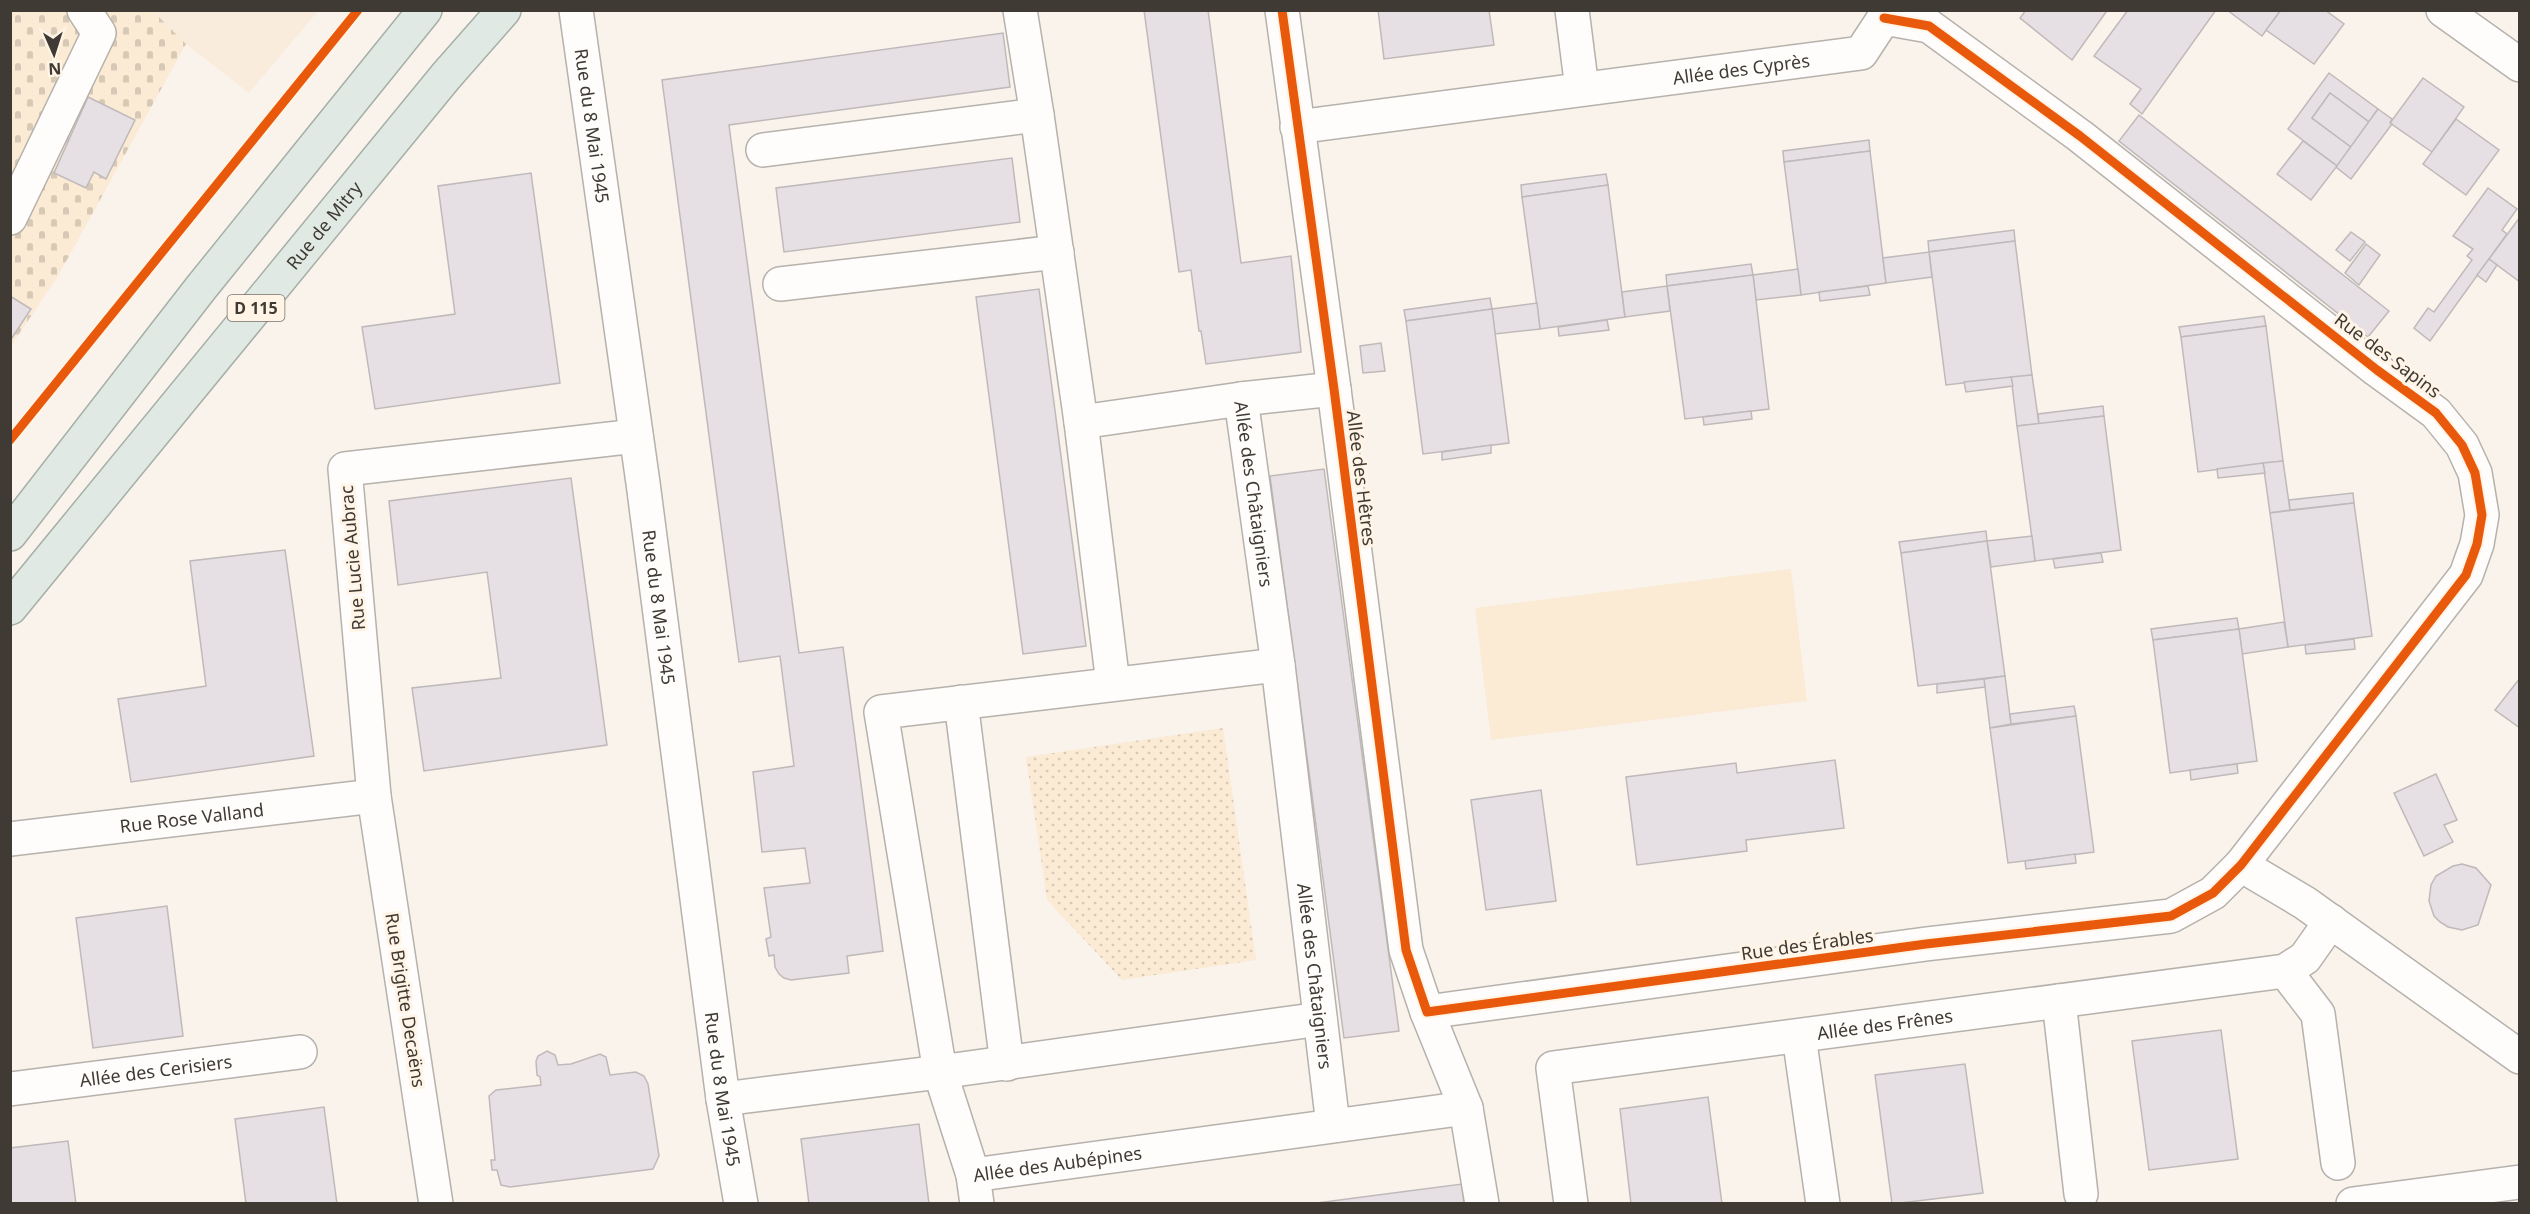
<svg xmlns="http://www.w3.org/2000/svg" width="2530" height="1214" font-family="'Noto Sans',sans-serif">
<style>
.built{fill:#f9ecdc}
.green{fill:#fbead4}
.cemetery{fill:url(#cemetery-stones)}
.park{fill:url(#park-dots)}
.building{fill:#e6dfe4;stroke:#bfbaba;stroke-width:1.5}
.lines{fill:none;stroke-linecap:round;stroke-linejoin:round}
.minor-casing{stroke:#b6b1ab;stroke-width:36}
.major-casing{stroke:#a5afa6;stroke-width:36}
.minor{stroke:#fefdfc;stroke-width:33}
.major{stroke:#e1e9e4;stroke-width:33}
.cycleway-casing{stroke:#fff4e6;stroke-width:13}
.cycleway{stroke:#e8590c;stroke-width:9}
.labels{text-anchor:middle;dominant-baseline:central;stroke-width:6;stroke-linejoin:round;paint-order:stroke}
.shield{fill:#fff4e6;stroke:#797269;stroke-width:1.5}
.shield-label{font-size:16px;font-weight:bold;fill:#3f3a33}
.street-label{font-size:18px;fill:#3f3a33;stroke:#fff4e6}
</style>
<defs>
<pattern id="cemetery-stones" width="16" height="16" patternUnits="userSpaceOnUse" patternTransform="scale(1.5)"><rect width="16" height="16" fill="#fbead4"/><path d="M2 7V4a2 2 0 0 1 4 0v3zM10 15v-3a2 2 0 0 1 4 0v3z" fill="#d8c9b6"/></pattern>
<pattern id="park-dots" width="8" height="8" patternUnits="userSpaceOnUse" patternTransform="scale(1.5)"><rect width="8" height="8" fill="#fbead4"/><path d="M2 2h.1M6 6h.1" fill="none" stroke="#d8c9b6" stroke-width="1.8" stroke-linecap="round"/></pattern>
</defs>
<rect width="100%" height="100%" fill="#f9f3ec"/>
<polygon class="built" points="153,11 318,11 249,93 186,44"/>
<polygon class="green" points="1791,569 1807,701 1491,740 1475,608"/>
<polygon class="cemetery" points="11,11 153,11 186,44 58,276 11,346"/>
<polygon class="park" points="1223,728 1256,960 1122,980 1047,900 1026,757"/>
<g class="building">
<polygon points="1144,10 1208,10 1241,263 1291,256 1301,352 1206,364 1201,331 1199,331 1191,270 1179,272"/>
<polygon points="1378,10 1489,10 1494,45 1384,59"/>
<polygon points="2026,10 2104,10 2106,12 2072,60 2020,18"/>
<polygon points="2128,10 2216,10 2142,114 2130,104 2141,89 2094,56"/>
<polygon points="2227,10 2281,10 2262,36"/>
<polygon points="2281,10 2325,10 2344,24 2314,64 2266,30"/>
<polygon points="1003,33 1010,87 729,125 799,653 843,647 883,951 847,956 849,973 791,980 784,978 779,974 775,967 774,955 769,956 766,939 771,937 764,888 810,883 805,848 762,852 753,772 794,766 780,656 739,662 662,80"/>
<polygon points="2329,73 2378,109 2369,122 2330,93 2312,118 2351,147 2337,166 2288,129"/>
<polygon points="2423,78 2464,107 2432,152 2390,123"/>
<polygon points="2330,93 2369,122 2351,147 2312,118"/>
<polygon points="88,97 135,120 106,179 94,172 86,188 54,173"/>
<polygon points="2378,109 2392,119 2390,123 2392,124 2351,179 2336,167"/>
<polygon points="2139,115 2389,311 2368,337 2119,141"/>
<polygon points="2456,119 2499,150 2466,195 2423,164"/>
<polygon points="1869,140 1870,151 1784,162 1783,151"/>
<polygon points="2303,141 2337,166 2311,200 2277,174"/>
<polygon points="1870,151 1886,283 1801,295 1784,162"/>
<polygon points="1012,158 1020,222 784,252 776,188"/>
<polygon points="531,173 560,383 375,409 362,327 455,314 438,186"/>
<polygon points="1606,174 1608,185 1522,197 1521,185"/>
<polygon points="1608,185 1625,317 1540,329 1522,197"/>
<polygon points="2488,188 2517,209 2502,230 2507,234 2430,341 2414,328 2428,308 2434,312 2472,260 2467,256 2473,249 2453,236"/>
<polygon points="2520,217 2520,282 2489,259"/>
<polygon points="2014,230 2015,241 1929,252 1928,241"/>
<polygon points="2351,232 2365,242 2350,261 2336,250"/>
<polygon points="2015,241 2032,375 1946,385 1929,252"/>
<polygon points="2366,244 2380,255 2359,285 2345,273"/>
<polygon points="1929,252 1932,277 1886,283 1883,258"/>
<polygon points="2489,259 2497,265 2486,282 2477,275"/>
<polygon points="1751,264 1753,275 1667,286 1666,275"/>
<polygon points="1798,269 1801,295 1756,300 1753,275"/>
<polygon points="1753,275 1769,409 1685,419 1667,286"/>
<polygon points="1667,286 1670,311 1625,317 1622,292"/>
<polygon points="1868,286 1870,295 1820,301 1819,292"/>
<polygon points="1039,289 1086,646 1023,654 976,297"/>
<polygon points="10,296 31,309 10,341"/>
<polygon points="1490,298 1492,309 1406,321 1404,310"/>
<polygon points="1537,303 1540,329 1495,334 1492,309"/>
<polygon points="1492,309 1509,443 1423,454 1406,321"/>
<polygon points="2264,316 2266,326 2181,337 2179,327"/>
<polygon points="1607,320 1609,330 1559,336 1558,327"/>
<polygon points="2266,326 2283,461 2198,472 2181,337"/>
<polygon points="1381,343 1385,371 1363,373 1360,346"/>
<polygon points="2032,375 2039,424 2017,426 2011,377"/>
<polygon points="2011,377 2013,386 1966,392 1964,382"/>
<polygon points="2103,406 2104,416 2039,424 2038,414"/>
<polygon points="1751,411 1752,419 1704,425 1703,417"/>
<polygon points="2104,416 2121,550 2035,561 2017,426"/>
<polygon points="1491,445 1491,453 1442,460 1442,452"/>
<polygon points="2283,461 2290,510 2270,513 2263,463"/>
<polygon points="2263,463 2265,473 2218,478 2217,469"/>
<polygon points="1324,469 1399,1031 1344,1038 1270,476"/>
<polygon points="571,478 607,745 424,771 412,688 501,678 487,572 398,585 389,501"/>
<polygon points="2353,493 2354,503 2290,510 2289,500"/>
<polygon points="2354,503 2372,636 2288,647 2270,513"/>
<polygon points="1986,531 1987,541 1901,553 1899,542"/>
<polygon points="2032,536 2035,561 1991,567 1987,541"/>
<polygon points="1987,541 2005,676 1918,686 1901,553"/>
<polygon points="285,550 314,756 131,782 118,699 206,686 190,561"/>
<polygon points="2101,553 2103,562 2055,568 2053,559"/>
<polygon points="2237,618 2239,629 2153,640 2151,629"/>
<polygon points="2284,622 2288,647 2242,654 2239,629"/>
<polygon points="2239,629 2257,761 2170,773 2153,640"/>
<polygon points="2354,639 2355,649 2306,654 2305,645"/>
<polygon points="2005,676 2011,724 1990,728 1984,679"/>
<polygon points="2520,678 2520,728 2495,710"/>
<polygon points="1984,679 1985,687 1937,693 1937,684"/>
<polygon points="2074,706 2076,716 2011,724 2010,714"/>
<polygon points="2076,716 2094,852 2008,863 1990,728"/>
<polygon points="1835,760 1844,828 1746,840 1747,851 1637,865 1626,777 1736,763 1737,773"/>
<polygon points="2237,764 2238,773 2191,780 2190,770"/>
<polygon points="2436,774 2457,820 2444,825 2453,842 2424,856 2394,793"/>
<polygon points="1541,790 1556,901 1486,910 1471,800"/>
<polygon points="2075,854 2076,863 2026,869 2025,861"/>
<polygon points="2462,864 2476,868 2491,885 2478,925 2462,930 2448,927 2440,922 2434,916 2429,901 2431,885 2436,876 2453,866"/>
<polygon points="167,906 183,1036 93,1048 76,918"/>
<polygon points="2221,1030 2238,1159 2149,1170 2132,1041"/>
<polygon points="547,1051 555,1055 558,1065 571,1064 600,1054 606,1057 610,1075 636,1072 644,1076 648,1084 659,1156 653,1169 510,1187 501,1185 497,1170 492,1170 491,1160 495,1160 489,1096 496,1090 541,1085 540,1077 537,1075 536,1061 538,1056"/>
<polygon points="1965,1064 1983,1193 1892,1204 1875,1075"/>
<polygon points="1708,1097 1722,1204 1631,1204 1620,1109"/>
<polygon points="324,1107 337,1204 246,1204 235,1119"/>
<polygon points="919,1124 929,1204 809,1204 801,1139"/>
<polygon points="68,1141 76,1204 10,1204 10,1148"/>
<polygon points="1462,1184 1464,1204 1309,1204 1370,1196"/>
</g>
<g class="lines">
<g class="minor-casing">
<g id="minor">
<path id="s1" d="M576 10 643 483 723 1099 741 1204"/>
<path id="s2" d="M1020 10 1037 115 1081 422 1241 399 1278 665 1333 1125"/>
<polyline points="1282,10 1334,389 1406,950 1427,1012 1926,944 2171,916 2213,893 2241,865 2466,575 2477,544 2482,515 2475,473 2462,445 2436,413 2377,370 2080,136 1929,26 1884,18"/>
<polyline points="1572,10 1582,89"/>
<polyline points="2443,10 2520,65"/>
<path id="s3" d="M1297 127 1861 53 1884 18"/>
<polyline points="763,150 1037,115"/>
<polyline points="10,218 99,33 84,10"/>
<polyline points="780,284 1057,252"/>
<polyline points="1241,399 1334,389"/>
<polyline points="1081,422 1113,684"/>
<polyline points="1278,665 881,712 940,1072 1320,1019"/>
<polyline points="961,702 1007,1064"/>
<path id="s4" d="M10 839 374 796"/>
<polyline points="2241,865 2305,903 2520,1057"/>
<polyline points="2285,971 2318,1014 2338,1163"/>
<polyline points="2059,1001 2081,1194"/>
<polyline points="1427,1012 1466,1108 1482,1204"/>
<polyline points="1799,1036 1823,1204"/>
<path id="s5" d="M10 1089 300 1052"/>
<path id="s6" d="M723 1099 940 1072 973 1175 1466 1108"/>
<polyline points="973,1175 977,1204"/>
<polyline points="436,1204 374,796 345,469 636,436"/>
<path id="s7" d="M1571 1204 1553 1068 2285 971 2305 958 2331 921"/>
<polyline points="2353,1204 2520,1182"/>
</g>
</g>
<g class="major-casing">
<g id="major">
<polyline points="10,534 200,289 425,10"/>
<path id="s8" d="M10 608 446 76 504 10"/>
</g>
</g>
<use href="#minor" class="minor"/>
<use href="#major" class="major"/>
<g class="cycleway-casing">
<g id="cycleway">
<polyline points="1282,10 1334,389 1406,950 1427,1012 1926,944 2171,916 2213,893 2241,865 2466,575 2477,544 2482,515 2475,473 2462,445 2436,413 2377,370 2080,136 1929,26 1884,18"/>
<polyline points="10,440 358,10"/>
</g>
</g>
<use href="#cycleway" class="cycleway"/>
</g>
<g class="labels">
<rect class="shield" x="227.5" y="295" width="57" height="26" rx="4.5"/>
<g class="shield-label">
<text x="256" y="308">D 115</text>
</g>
<g class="street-label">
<text stroke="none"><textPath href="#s3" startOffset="448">Allée des Cyprès</textPath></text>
<text stroke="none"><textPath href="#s1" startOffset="117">Rue du 8 Mai 1945</textPath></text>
<text stroke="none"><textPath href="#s8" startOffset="495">Rue de Mitry</textPath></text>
<text transform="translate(2388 355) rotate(37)">Rue des Sapins</text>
<text transform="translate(1362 478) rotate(83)">Allée des Hêtres</text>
<text stroke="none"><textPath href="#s2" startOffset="674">Allée des Châtaigniers</textPath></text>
<text transform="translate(352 558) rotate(-95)">Rue Lucie Aubrac</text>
<text stroke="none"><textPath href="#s1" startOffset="603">Rue du 8 Mai 1945</textPath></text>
<text stroke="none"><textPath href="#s4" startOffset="183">Rue Rose Valland</textPath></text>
<text transform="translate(1807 944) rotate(-8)">Rue des Érables</text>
<text stroke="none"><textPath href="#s2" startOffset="1160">Allée des Châtaigniers</textPath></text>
<text transform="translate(406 1000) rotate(81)">Rue Brigitte Decaëns</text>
<text stroke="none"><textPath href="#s7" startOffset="472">Allée des Frênes</textPath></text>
<text stroke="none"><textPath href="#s5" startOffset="147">Allée des Cerisiers</textPath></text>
<text stroke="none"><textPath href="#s1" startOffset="1089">Rue du 8 Mai 1945</textPath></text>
<text stroke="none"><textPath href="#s6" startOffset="412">Allée des Aubépines</textPath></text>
</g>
</g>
<rect width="2530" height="1214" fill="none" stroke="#3f3a33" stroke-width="24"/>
<g transform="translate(54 54) rotate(177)" stroke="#fff4e6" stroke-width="4.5" paint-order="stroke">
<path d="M0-4.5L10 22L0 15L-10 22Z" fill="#3f3a33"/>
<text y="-9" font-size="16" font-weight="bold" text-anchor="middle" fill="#3f3a33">N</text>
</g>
</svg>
